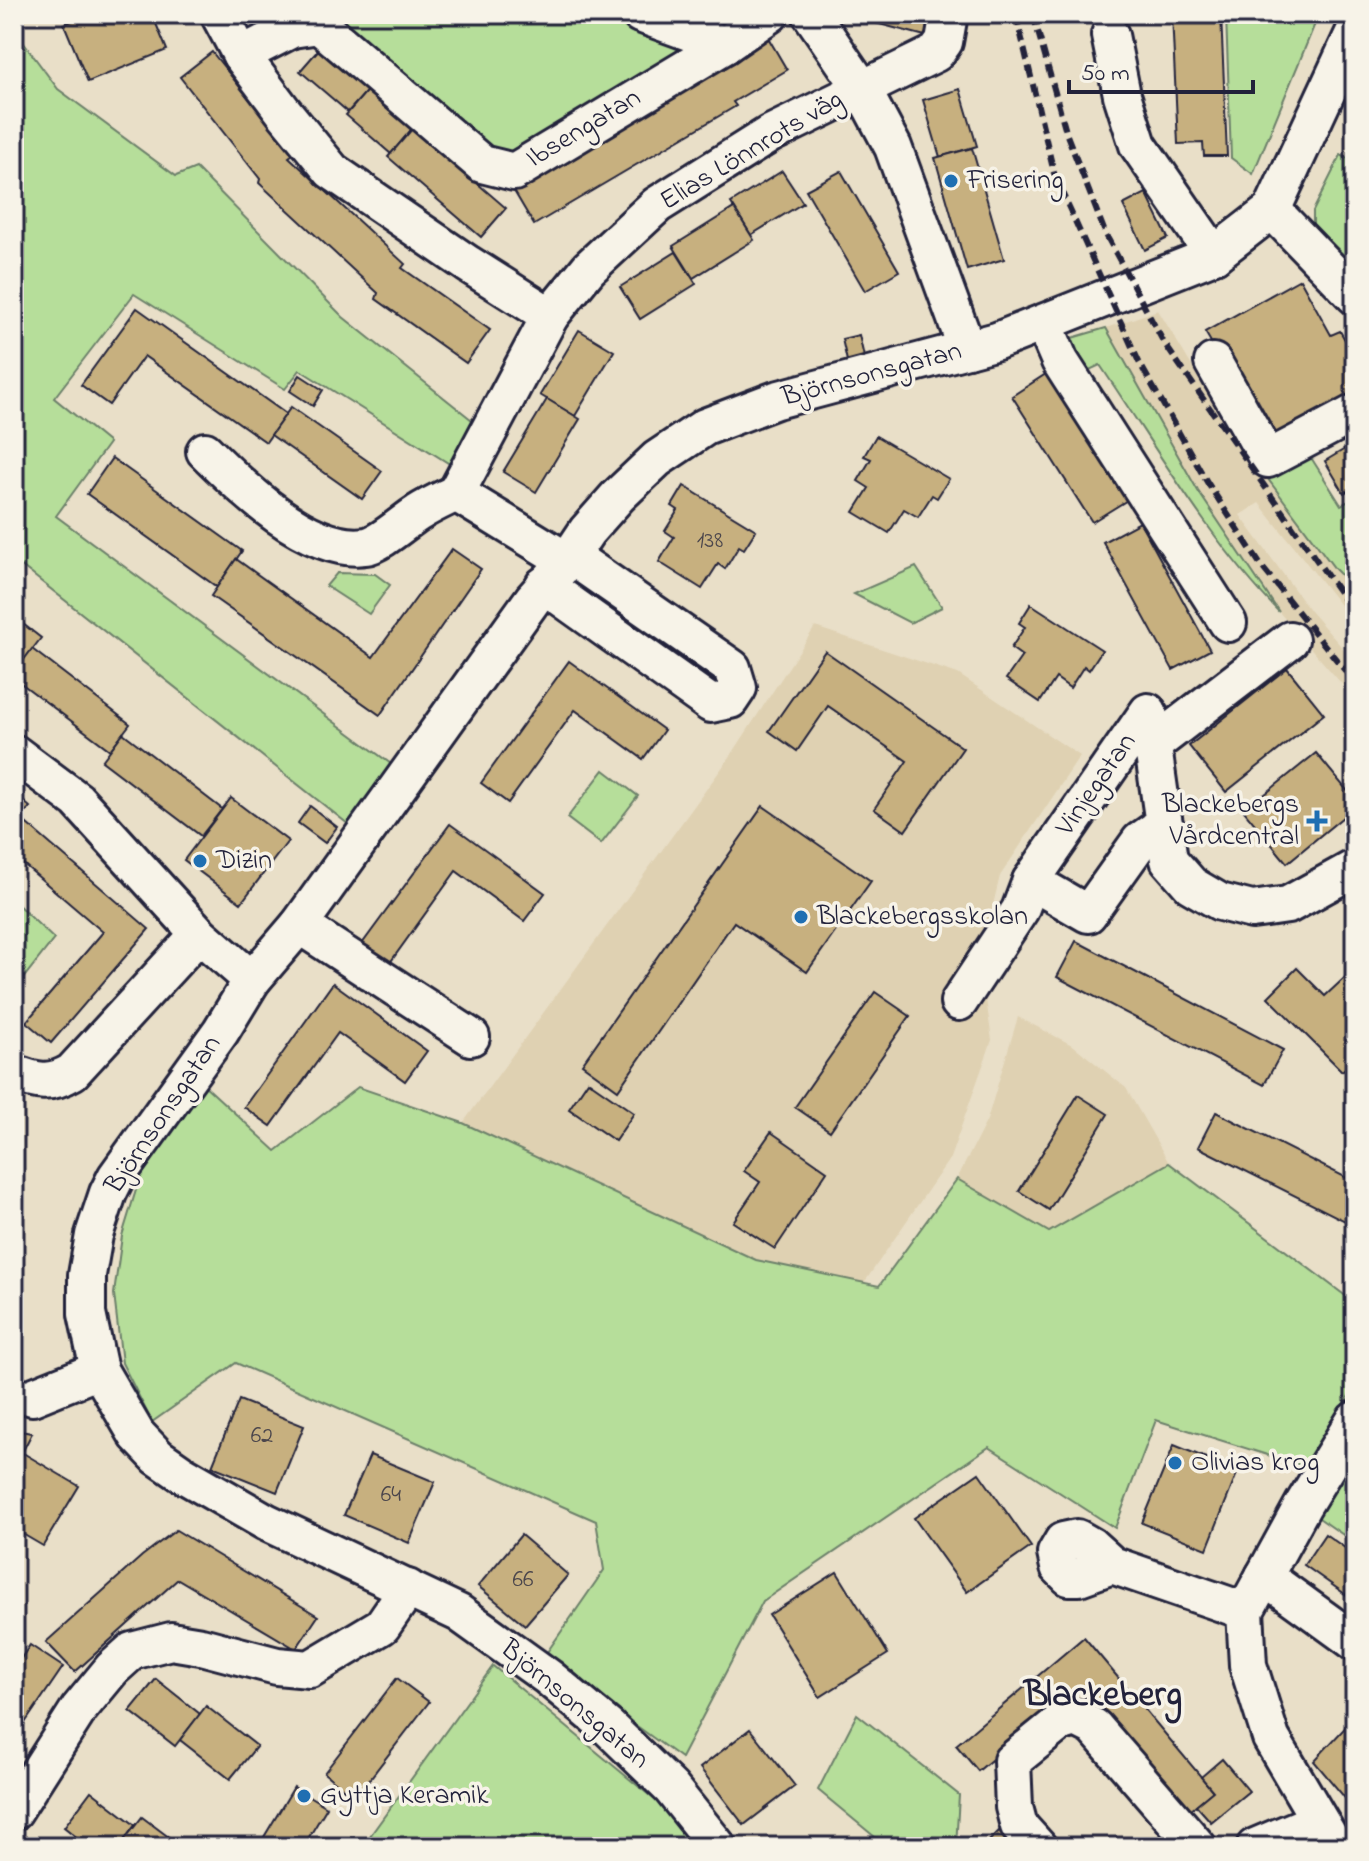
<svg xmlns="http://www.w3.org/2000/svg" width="1369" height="1861" font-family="'Indie Flower',sans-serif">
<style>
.built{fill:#dfd1b2}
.green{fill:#b6de9a;stroke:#6c806a;stroke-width:2}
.building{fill:#c7b07f;stroke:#22223b;stroke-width:2}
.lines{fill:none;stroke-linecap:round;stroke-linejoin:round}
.minor-casing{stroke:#22223b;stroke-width:42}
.minor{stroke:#f7f3e8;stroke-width:36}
.rail{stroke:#22223b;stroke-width:6;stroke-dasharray:12 6;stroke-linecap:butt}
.poi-dot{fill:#1f6fb2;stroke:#f7f3e8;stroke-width:3}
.labels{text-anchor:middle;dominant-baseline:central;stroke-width:7;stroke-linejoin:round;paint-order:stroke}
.number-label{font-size:24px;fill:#4b464c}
.street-label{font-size:28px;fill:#22223b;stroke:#f7f3e8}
.poi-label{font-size:28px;fill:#22223b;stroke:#f7f3e8;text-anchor:start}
.district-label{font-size:36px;font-weight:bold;fill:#22223b;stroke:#f7f3e8}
</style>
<rect width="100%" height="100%" fill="#e9dfc8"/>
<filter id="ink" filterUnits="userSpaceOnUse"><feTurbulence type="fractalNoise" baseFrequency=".0125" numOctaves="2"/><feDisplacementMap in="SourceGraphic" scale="16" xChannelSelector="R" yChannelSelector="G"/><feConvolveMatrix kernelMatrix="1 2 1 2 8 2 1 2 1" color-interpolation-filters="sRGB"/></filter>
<g filter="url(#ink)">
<g class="built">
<polygon points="1158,310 1213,401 1262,471 1335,569 1355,589 1355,624 1259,503 1240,515 1310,611 1355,662 1355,699 1279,612 1198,491 1106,328"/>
<polygon points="815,627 958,674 1080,756 1000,876 980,958 992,1040 950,1158 864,1283 756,1260 463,1123 732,754"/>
<polygon points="1018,1017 1074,1046 1126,1088 1169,1163 1259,1240 1088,1286 957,1179 987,1120"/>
</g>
<g class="green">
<polygon points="14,14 22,14 23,42 58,89 176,176 196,168 343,317 477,424 453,466 300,370 285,389 134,294 54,398 109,443 56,516 391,764 348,824 14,560"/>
<polygon points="320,14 609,14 697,42 509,157 487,150"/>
<polygon points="1226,14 1319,14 1253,174 1231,158"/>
<polygon points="1341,155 1355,162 1355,266 1313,225 1313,211"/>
<path d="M1106 328 1198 491 1279 612C1209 540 1157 449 1100 365L1081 374 1065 340Z"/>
<polygon points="1310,456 1341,505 1355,498 1355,589 1335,569 1262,471"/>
<polygon points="916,567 942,607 910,623 854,594"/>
<polygon points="337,573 375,574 390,585 369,614 326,586"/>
<polygon points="604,770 638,796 601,844 567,818"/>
<polygon points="14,901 54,939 14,990"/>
<polygon points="202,1083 276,1151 358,1087 463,1123 756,1260 879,1286 957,1179 1049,1232 1169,1163 1355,1303 1355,1385 1309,1468 1156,1420 1115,1528 989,1447 763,1601 681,1758 543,1658 604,1570 596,1521 236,1363 152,1422 122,1363 114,1294 122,1236 140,1177"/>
<polygon points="1355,1453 1355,1543 1316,1516"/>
<polygon points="493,1666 661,1805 692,1842 684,1847 362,1847"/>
<polygon points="857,1714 959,1795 956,1847 887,1847 818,1790"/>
</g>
<g class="building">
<polygon points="69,14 152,14 167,50 88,82 64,24 72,21"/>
<polygon points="870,14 931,14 925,36 868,21"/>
<polygon points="1172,14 1221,14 1227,156 1204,156 1203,143 1178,144"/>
<polygon points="766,34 787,70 733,102 736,106 534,225 514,191 714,74 710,67"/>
<polygon points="327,40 375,82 348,112 300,71"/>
<polygon points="212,52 293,154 289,157 405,264 402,268 490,330 466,363 376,299 378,293 259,183 260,179 180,77"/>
<polygon points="371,86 416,124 391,154 346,115"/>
<polygon points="960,89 977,146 940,157 923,100"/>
<polygon points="413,128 506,208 481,237 388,157"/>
<polygon points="972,148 1004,259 967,270 935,158"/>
<polygon points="782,171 803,203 751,235 731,203"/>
<polygon points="841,171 899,271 865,291 806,190"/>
<polygon points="1146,193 1168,238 1145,250 1123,205"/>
<polygon points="734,208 754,240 693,278 673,246"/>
<polygon points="676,252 696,284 640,319 620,287"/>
<polygon points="1300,279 1331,335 1340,331 1355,357 1355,399 1272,446 1205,332"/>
<polygon points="137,308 286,414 266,442 144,356 109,405 81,385"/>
<polygon points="579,330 614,351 575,416 540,395"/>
<polygon points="859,335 864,357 847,361 842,339"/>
<polygon points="1049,372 1129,499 1092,522 1012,396"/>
<polygon points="300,375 323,390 313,406 290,391"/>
<polygon points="547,399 580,419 536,492 503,472"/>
<polygon points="291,407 382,471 362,499 271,435"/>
<polygon points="876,436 949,479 937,498 932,495 918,517 904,509 889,533 854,512 869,488 858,481 871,459 864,456"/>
<polygon points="1355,443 1355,487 1344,493 1325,461"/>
<polygon points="112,458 242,551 217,587 87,494"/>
<polygon points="684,486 756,530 744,549 739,546 725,569 718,564 702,589 659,562 674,537 665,531 678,510 672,506"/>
<polygon points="1140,522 1210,650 1173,670 1103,542"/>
<polygon points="452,549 481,569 380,715 211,596 236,559 373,657"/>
<polygon points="1031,604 1102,650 1089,670 1084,666 1070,688 1056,678 1040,702 1006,679 1022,656 1011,648 1025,627 1019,623"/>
<polygon points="14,617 41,638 21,664 14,658"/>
<polygon points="32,649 130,724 110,750 14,678 14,673"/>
<polygon points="825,651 963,748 905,831 874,809 907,761 828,706 797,751 769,731"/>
<polygon points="569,661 664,730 643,759 575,710 508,803 481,783"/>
<polygon points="1287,668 1324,714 1226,792 1189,746"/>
<polygon points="123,733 222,809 201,836 102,761"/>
<polygon points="1316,753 1355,800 1355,807 1287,863 1244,811"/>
<polygon points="14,793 30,807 14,825"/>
<polygon points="231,798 288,841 241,903 184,860"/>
<polygon points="310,806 337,827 325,843 298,823"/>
<polygon points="763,806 871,881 807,972 734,922 618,1090 582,1064"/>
<polygon points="20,818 149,929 51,1043 26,1022 103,932 14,856 14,825"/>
<polygon points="450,824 545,893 524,921 456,871 389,964 362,944"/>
<polygon points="1076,941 1283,1050 1264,1085 1057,977"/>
<polygon points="1297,968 1325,996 1355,968 1355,1059 1342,1071 1268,997"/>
<polygon points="333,983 427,1051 405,1081 338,1033 271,1126 244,1107"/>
<polygon points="875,992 910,1016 830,1131 795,1107"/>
<polygon points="588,1081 634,1113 615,1141 569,1109"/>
<polygon points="1078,1095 1108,1114 1049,1210 1019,1191"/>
<polygon points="1216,1112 1355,1182 1355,1226 1198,1147"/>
<polygon points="771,1132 827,1171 775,1249 733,1222 760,1182 744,1171"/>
<polygon points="239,1400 304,1426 277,1492 212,1466"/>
<polygon points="14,1430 32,1433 14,1468"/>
<polygon points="1174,1445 1238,1471 1207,1549 1142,1523"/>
<polygon points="23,1453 79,1486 43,1546 14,1529 14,1468"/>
<polygon points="370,1455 435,1482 409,1543 344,1515"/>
<polygon points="979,1473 1031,1547 967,1592 914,1518"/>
<polygon points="176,1530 318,1616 296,1649 178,1579 75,1672 46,1642 142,1556"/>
<polygon points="1325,1534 1355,1555 1355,1601 1304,1565"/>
<polygon points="521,1535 568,1575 525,1625 478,1586"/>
<polygon points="837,1572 888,1654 820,1697 769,1615"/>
<polygon points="1084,1637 1213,1791 1184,1815 1077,1688 978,1771 956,1745"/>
<polygon points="30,1645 63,1667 14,1739 14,1669"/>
<polygon points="397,1678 429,1702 355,1798 324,1773"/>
<polygon points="156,1679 200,1714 175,1746 130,1711"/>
<polygon points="206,1706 257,1746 230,1779 180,1740"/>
<polygon points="1355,1717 1355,1810 1314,1761"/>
<polygon points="750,1729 795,1786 744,1825 700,1768"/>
<polygon points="1222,1759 1249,1791 1211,1822 1196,1805 1213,1791 1201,1777"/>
<polygon points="294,1787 327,1807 303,1847 258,1847"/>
<polygon points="91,1791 135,1825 119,1847 89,1847 64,1827"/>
<polygon points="142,1817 170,1838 181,1847 119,1847"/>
<polygon points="1000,1830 1018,1847 983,1847"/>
</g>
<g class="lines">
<g class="minor-casing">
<g id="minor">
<polyline points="219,14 241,55 283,111 332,171 468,264 550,316"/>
<polyline points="640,14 725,45"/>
<polyline points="811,14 861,87 893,147 967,349"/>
<polyline points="1110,35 1122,95 1138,145 1214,255"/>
<polyline points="241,55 292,29 319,25 482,164 514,172 725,45 770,14"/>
<polyline points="1272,210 1355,296"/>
<polyline points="1044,324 1060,361 1228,623"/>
<polyline points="1213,362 1268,459 1355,413"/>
<path d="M205 451C241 487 309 554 366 546 380 544 405 521 418 513 430 505 444 499 456 493L567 561"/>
<polyline points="456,493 550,316 589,268 657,205 770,134 936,53 944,42 949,14"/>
<polyline points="544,585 711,704 730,700 738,688 732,668 571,556"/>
<polyline points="1153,745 1290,640"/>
<polyline points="14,753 77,800 199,934 252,980"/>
<polyline points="1031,881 1088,914 1140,841 1164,824"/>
<polyline points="299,925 471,1037"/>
<polyline points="959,1002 1020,910 1031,881 1148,712 1169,860 1191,885 1220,902 1252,910 1288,905 1355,868"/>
<path d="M14 1073C37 1082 50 1085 72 1072L199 934"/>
<polyline points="32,1397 99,1370"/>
<polyline points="1112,1565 1079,1577 1069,1577 1059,1567 1056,1553 1063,1541 1077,1538 1091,1546 1112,1565 1245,1611"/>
<polyline points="1264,1576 1355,1642"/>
<polyline points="14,1811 79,1709 112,1669 132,1651 171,1641 201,1646 277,1666 310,1669 382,1626 408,1588"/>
<polyline points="718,1847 671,1788 608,1727 548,1677 459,1613 266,1522 181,1473 158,1457 137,1435 99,1370 87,1314 87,1275 94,1235 108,1193 116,1177 221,1031 252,980 299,925 533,599 567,561 587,531 618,496 657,459 705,427 776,400 997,341 1214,255 1272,210 1355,31"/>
<polyline points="1038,1847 1019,1826 1014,1807 1012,1761 1059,1723 1076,1718 1094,1727 1198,1847"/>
<polyline points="1255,1847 1317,1821"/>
<polyline points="1335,1847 1271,1738 1248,1665 1245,1611 1303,1505 1355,1420"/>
</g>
</g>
<use href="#minor" class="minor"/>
<g class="rail">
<polyline points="1016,14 1055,177 1139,362 1207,482 1262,567 1355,683"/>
<polyline points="1033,14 1067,135 1106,235 1164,343 1355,615"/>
</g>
</g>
</g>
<g class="poi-dot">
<circle cx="951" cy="181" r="8"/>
<path d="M1313 809h8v8h8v8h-8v8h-8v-8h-8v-8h8z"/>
<circle cx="200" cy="861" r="8"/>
<circle cx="801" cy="917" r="8"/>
<circle cx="1175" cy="1463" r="8"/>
<circle cx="304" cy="1796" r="8"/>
</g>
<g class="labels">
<g class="number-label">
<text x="710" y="541">138</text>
<text x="262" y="1436">62</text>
<text x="391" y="1495">64</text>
<text x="523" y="1580">66</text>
</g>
<g class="street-label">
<text transform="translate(584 129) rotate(-31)">Ibsengatan</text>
<text transform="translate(752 151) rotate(-31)">Elias Lönnrots väg</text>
<text transform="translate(872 375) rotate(-15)">Björnsonsgatan</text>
<text transform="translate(1097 785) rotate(-55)">Vinjegatan</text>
<text transform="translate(164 1115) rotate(-56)">Björnsonsgatan</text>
<text transform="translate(574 1705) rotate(40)">Björnsonsgatan</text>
</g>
<g class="poi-label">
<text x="967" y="181">Frisering</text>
<text x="1299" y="805" text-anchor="end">Blackebergs<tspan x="1299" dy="32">Vårdcentral</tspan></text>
<text x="216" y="861">Dizin</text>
<text x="817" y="917">Blackebergsskolan</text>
<text x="1191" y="1463">Olivias krog</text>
<text x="320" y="1796">Gyttja Keramik</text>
</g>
<g class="district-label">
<text x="1103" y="1696">Blackeberg</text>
</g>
</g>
<rect width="1369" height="1861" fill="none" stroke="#f7f3e8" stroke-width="48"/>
<rect x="24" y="24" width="1321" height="1813" fill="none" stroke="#22223b" stroke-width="3" filter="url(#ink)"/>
<path d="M1069 80v12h184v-12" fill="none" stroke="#22223b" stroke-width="4"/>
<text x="1081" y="80" font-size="24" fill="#22223b" stroke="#f7f3e8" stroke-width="6" paint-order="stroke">50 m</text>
</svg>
